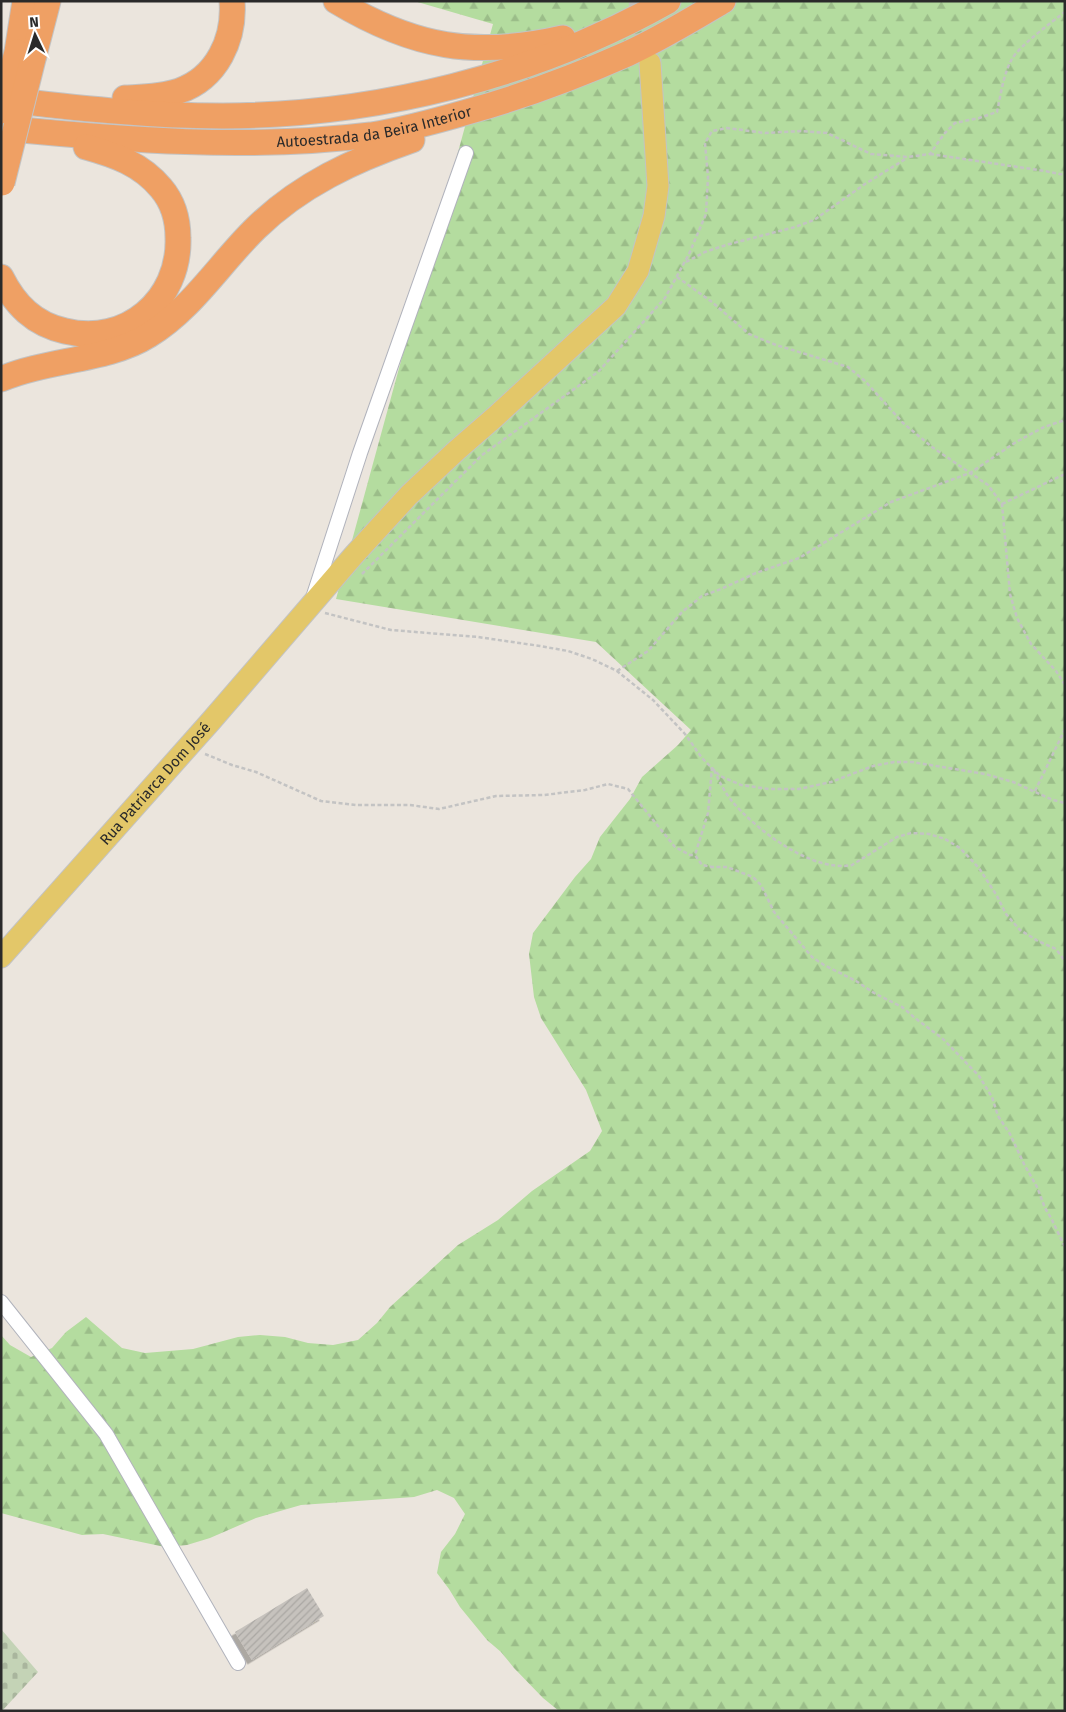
<svg xmlns="http://www.w3.org/2000/svg" width="1066" height="1712" font-family="'Fira Sans',sans-serif">
<style>
.forest{fill:url(#forest-firs)}
.cemetery{fill:url(#cemetery-stones)}
.building{fill:url(#building-hatch);filter:url(#shadow)}
.lines{fill:none;stroke-linecap:round;stroke-linejoin:round}
.primary-tunnel{stroke:#c4c0b9;stroke-width:21;stroke-dasharray:21 11;stroke-linecap:butt}
.minor-casing{stroke:#b1b3bc;stroke-width:16}
.primary-casing{stroke:#c3c3c3;stroke-width:23}
.motorway-casing{stroke:#c3c3c3;stroke-width:27}
.path{stroke:#c3c3c3;stroke-width:2.5;stroke-dasharray:4 2.5;stroke-linecap:butt}
.minor{stroke:#fff;stroke-width:14}
.primary{stroke:#e3c769;stroke-width:21}
.motorway{stroke:#efa064;stroke-width:25}
.motorway-bridge-casing{stroke:#c3c3c3;stroke-width:27;stroke-linecap:butt}
.motorway-bridge{stroke:#efa064;stroke-width:25}
.labels{text-anchor:middle;dominant-baseline:central;stroke-width:4;stroke-linejoin:round;paint-order:stroke}
.street-label{font-size:15px;fill:#2a2a2a;stroke:#fff}
</style>
<defs>
<pattern id="forest-firs" width="22" height="20" patternUnits="userSpaceOnUse" patternTransform="scale(1.25)"><rect width="22" height="20" fill="#b4dc9f"/><path d="M5 1l3.5 6h-7zM16 11l3.5 6h-7z" fill="#9bbd89"/></pattern>
<pattern id="cemetery-stones" width="16" height="16" patternUnits="userSpaceOnUse" patternTransform="scale(1.25)"><rect width="16" height="16" fill="#c4d3b6"/><path d="M2 7V4a2 2 0 0 1 4 0v3zM10 15v-3a2 2 0 0 1 4 0v3z" fill="#a9b59d"/></pattern>
<pattern id="building-hatch" width="6" height="6" patternUnits="userSpaceOnUse" patternTransform="scale(1.25)"><rect width="6" height="6" fill="#c6c2bd"/><path d="M-1 1l2-2M0 6l6-6M5 7l2-2" fill="none" stroke="#aaa7a3"/></pattern>
<filter id="shadow"><feDropShadow dx="-4.5" dy="4.5" stdDeviation="0" flood-color="#0004"/></filter>
</defs>
<rect width="100%" height="100%" fill="#ebe5dd"/>
<polygon class="forest" points="414,1 1065,1 1065,1711 559,1711 543,1698 514,1668 501,1652 487,1640 460,1607 449,1589 437,1573 441,1552 455,1534 465,1514 454,1498 437,1490 414,1497 301,1505 256,1518 210,1538 187,1545 165,1547 103,1534 82,1535 1,1513 1,1335 10,1345 31,1357 52,1348 66,1332 86,1317 122,1348 145,1353 193,1349 238,1337 260,1335 285,1337 308,1343 333,1345 358,1340 377,1323 390,1307 458,1245 498,1220 532,1191 590,1151 602,1131 586,1090 541,1018 534,997 529,954 533,933 575,877 591,859 600,837 630,799 642,777 678,745 691,730 596,642 336,599 493,24"/>
<polygon class="cemetery" points="1,1629 38,1672 2,1711 1,1711"/>
<polygon class="building" points="307,1588 324,1616 252,1660 235,1632"/>
<g class="lines">
<polyline class="primary-tunnel" points="639,1 649,60"/>
<g class="minor-casing">
<g id="minor">
<polyline points="313,598 360,453 466,153"/>
<polyline points="1,1302 106,1434 238,1663"/>
</g>
</g>
<g class="primary-casing">
<g id="primary">
<path id="s1" d="M1 957 211 721 354 555 409 495 457 450 495 417 616 306 638 271 654 216 658 186 650 63"/>
</g>
</g>
<g class="motorway-casing">
<g id="motorway">
<path d="M336 1C414 48 475 58 563 38"/>
<polyline points="17,52 25,1"/>
<polyline points="34,55 48,1"/>
<path d="M125 98C143 97 161 97 179 91 217 78 235 39 232 1"/>
<path d="M1 99C74 108 149 116 223 116 377 115 533 77 668 1"/>
<path id="s2" d="M1 128C124 140 248 150 371 135 404 130 436 121 467 112 521 97 575 77 627 54 660 39 691 20 723 1"/>
<path d="M1 277C15 305 34 324 65 331 126 346 180 300 178 238 178 220 173 202 161 188 141 164 115 155 86 147"/>
<path d="M1 379C48 359 108 361 149 335 192 309 220 263 256 228 300 185 354 160 412 140"/>
</g>
</g>
<g class="path">
<polyline points="930,154 1045,171 1065,175"/>
<polyline points="686,262 705,252 726,245 795,227 814,220 865,184 907,158"/>
<polyline points="677,277 712,302 749,334 776,345 848,367 865,381 903,423 932,447 988,485 1002,504 1010,594 1017,618 1031,644 1056,671 1065,685"/>
<polyline points="1002,504 1065,474"/>
<path d="M362 574 482 455 598 372 665 298 689 254 706 214 708 177 705 143 712 131 727 128 765 133 802 131 827 133 871 154 908 157 930 154 944 134 955 123 979 118 997 112C1001 94 1003 75 1012 59 1018 47 1053 21 1065 12"/>
<polyline points="325,613 391,630 478,637 540,646 568,651 592,659 617,671 653,700 685,734 702,758 720,776 741,785 769,789 799,789 831,782 873,766 894,762 912,762 985,774 1013,782 1053,800 1065,803"/>
<polyline points="617,671 648,651 682,612 702,596 721,589 756,573 799,558 891,502 970,473 1016,442 1044,427 1065,420"/>
<polyline points="205,754 232,765 256,772 321,801 356,805 410,805 439,809 496,796 544,795 585,790 608,784 628,789 675,847 690,855 695,855"/>
<polyline points="712,767 708,813 695,855 702,865 712,867 727,867 753,877 761,885 774,912 812,957 824,965 856,981 874,993 902,1007 915,1018 943,1039 979,1076 992,1097 998,1116 1010,1134 1024,1164 1037,1187 1045,1208 1051,1218 1065,1247"/>
<path d="M714 770C719 781 724 791 731 800 755 829 812 873 852 865L897 837 911 833 929 834 945 839 960 848 979 868 997 896 1006 914 1020 930 1038 941 1056 949 1065 961"/>
<polyline points="1035,791 1065,729"/>
</g>
<use href="#minor" class="minor"/>
<use href="#primary" class="primary"/>
<use href="#motorway" class="motorway"/>
<g class="motorway-bridge-casing">
<g id="motorway-bridge">
<polyline points="1,111 17,52"/>
<polyline points="2,183 34,55"/>
</g>
</g>
<use href="#motorway-bridge" class="motorway-bridge"/>
</g>
<g class="labels">
<g class="street-label">
<text stroke="none"><textPath href="#s2" startOffset="375">Autoestrada da Beira Interior</textPath></text>
<text stroke="none"><textPath href="#s1" startOffset="232">Rua Patriarca Dom José</textPath></text>
</g>
</g>
<rect width="1066" height="1712" fill="none" stroke="#2a2a2a" stroke-width="5"/>
<g transform="translate(35 35) rotate(356)" stroke="#ffffff" stroke-width="4" paint-order="stroke">
<path d="M0-4L9 19L0 12L-9 19Z" fill="#2a2a2a"/>
<text y="-8" font-size="14" font-weight="bold" text-anchor="middle" fill="#2a2a2a">N</text>
</g>
</svg>
